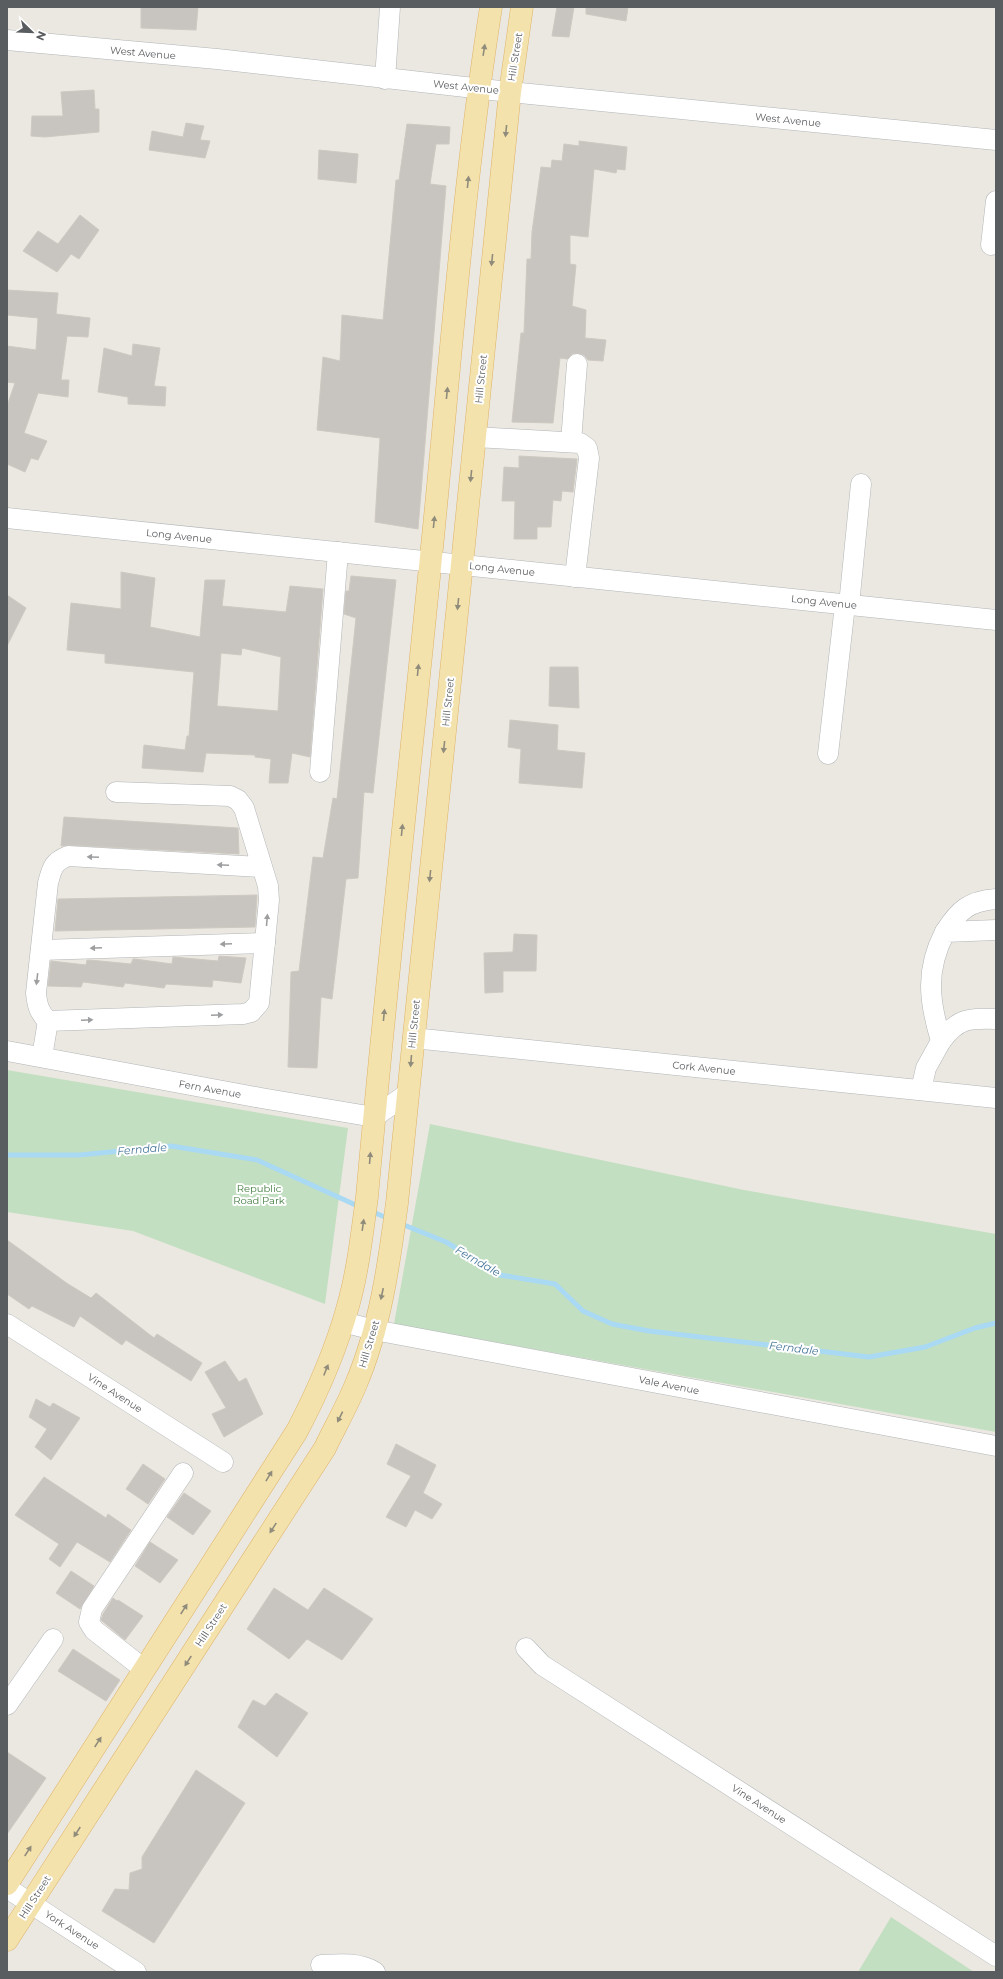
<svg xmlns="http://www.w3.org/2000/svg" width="1003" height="1979" font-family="Montserrat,sans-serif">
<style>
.green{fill:#c3dfc1}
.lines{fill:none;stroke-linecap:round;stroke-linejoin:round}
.stream{stroke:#a9d9f3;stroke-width:5}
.building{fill:#c8c5c0;stroke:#cec9c1;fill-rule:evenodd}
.minor-casing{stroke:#b2b4b7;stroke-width:21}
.major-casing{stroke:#deb367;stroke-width:23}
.minor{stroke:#fff;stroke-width:20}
.major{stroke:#f4e2ad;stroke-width:22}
.oneway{fill:#908c7b}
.oneway2{fill:#9c9ea0}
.labels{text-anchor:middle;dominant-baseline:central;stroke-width:4;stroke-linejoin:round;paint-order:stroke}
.street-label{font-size:10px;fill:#5a5d60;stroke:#fff}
.park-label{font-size:10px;fill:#407b3e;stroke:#fff}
.water-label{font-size:11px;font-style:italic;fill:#47769a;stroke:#fff}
</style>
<rect width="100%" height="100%" fill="#ebe8e1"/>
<g class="green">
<polygon points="7,1070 348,1128 325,1304 133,1231 7,1212"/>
<polygon points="430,1124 744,1190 996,1234 996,1432 394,1324"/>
<polygon points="891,1917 974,1972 858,1972"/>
</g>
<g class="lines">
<g class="stream">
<polyline points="7,1155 80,1155 171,1146 257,1160 360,1207"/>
<polyline points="370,1211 390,1219"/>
<polyline points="399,1223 446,1242 500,1275 555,1284 583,1311 612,1324 649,1331 869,1357 925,1347 975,1328 996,1323"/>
</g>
</g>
<g class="building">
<polygon points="141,7 198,7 196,30 141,28"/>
<polygon points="557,7 574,7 569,37 552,36"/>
<polygon points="586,7 628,7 626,21 586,14"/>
<polygon points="94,90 95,109 99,109 99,132 45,137 31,136 32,116 63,116 61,92"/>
<polygon points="186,123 204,126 200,140 210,141 205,158 149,150 152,131 183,137"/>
<polygon points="407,124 450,127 449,144 436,144 430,184 446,186 418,529 375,522 380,438 317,430 323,357 340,361 342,315 383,320 396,180 399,180"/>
<polygon points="579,141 627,147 625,170 617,169 616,173 594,169 588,237 570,235 570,264 576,265 572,306 586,310 585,338 606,340 603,361 588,360 584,355 578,353 572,354 567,359 560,358 553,423 512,422 521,333 524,333 527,259 531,259 532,232 541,167 551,168 552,160 562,161 564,144 579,146"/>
<polygon points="319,150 358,154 356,183 318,179"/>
<polygon points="80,215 99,230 79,259 71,254 57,272 23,251 38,231 58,244"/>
<polygon points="7,290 58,293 56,314 90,318 88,337 67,336 61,380 69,380 68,397 38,393 24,433 47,441 38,460 31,458 25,472 7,464 7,406 15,383 7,382 7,346 36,350 38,318 7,315"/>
<polygon points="133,344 160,348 154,386 166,387 165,406 128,404 128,397 98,392 104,348 132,356"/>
<polygon points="519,456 577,459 573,492 562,491 561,501 553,500 551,527 537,527 537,539 514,539 515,501 502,501 504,467 519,468"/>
<path d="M121 572 155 578 150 627 200 637 205 580H225L222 606 286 612 290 586 323 589 310 757 292 753 288 783H269L271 759 255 757V755L206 753 203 772 142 768 144 745 185 750 187 736H189L194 672 105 663V654L67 650 71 603 121 609ZM242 648 281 657 278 711 217 706 221 653 241 655Z"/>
<polygon points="351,576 396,580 373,793 364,792 358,878 346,879 332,999 321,997 317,1068 288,1067 291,972 299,971 313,857 323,858 333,798 337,799 356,618 344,614 346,591 349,591"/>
<polygon points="7,595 26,608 7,646"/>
<polygon points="550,667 578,667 579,708 549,706"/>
<polygon points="510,720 558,725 557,750 585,753 582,788 519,783 521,749 508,747"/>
<polygon points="64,817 238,828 239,854 69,845 61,846"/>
<polygon points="257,895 255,927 55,931 58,899"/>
<polygon points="514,934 537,935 536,971 503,971 503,992 485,993 484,953 513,952"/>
<polygon points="219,956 246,958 241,983 213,980 212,987 166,984 164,988 125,983 123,987 83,982 81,987 48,986 51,961 86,965 87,960 90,960 131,964 133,959 135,959 172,964 173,957 218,961"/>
<polygon points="7,1240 68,1284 91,1298 96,1293 154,1338 157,1334 202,1363 191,1381 126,1340 122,1345 80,1316 74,1327 32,1306 29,1309 7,1294"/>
<polygon points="225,1361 239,1382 246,1378 263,1414 224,1437 212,1414 226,1408 205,1372"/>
<polygon points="36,1399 50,1407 53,1403 80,1418 51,1460 35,1447 47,1429 29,1417"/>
<polygon points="396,1444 436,1465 423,1493 442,1504 432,1519 415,1510 406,1527 386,1517 411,1476 387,1464"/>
<polygon points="143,1464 165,1479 148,1504 126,1489"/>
<polygon points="44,1477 106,1518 108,1514 131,1530 110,1562 77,1542 60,1567 49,1559 59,1544 15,1515"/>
<polygon points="184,1493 211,1511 193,1535 167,1517"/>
<polygon points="150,1542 178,1560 160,1583 135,1566"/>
<polygon points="71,1571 94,1586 80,1609 56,1593"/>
<polygon points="274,1588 308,1610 324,1588 373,1619 342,1660 307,1639 289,1659 247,1629"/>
<polygon points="113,1598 117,1601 118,1600 143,1616 125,1640 101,1620 103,1614"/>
<polygon points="73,1649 120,1680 106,1701 58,1671"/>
<polygon points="276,1693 308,1713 277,1757 238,1727 253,1700 265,1706"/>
<polygon points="7,1752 46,1778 7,1834"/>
<polygon points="196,1770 245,1803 154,1943 102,1911 115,1889 129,1890 130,1873 142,1869 142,1857"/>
</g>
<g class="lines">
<g class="minor-casing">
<g id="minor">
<polyline points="7,40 217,59 510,92 996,140"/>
<polyline points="385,79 390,7"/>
<polyline points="991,245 996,201"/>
<polyline points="475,437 580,443 587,448 589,458 575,577"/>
<polyline points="571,442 577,364"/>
<polyline points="7,518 996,620"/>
<polyline points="849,605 861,484"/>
<polyline points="828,754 845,605"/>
<polyline points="320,772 338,552"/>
<path d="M116 792 230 796 238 800 244 808 268 886 269 900 259 1003 251 1012 243 1014 48 1021C39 1013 37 1004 36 993L48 883C52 868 53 862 68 856L262 867"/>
<path d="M945 932C959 910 969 901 996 899"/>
<polyline points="41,950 265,943"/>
<polyline points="413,1038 996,1098"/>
<path d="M941 1041C958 1018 969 1018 996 1019"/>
<polyline points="7,1051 261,1098 374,1117 407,1094"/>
<polyline points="42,1057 48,1021"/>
<path d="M921 1090 926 1068 941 1041C929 1001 925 970 945 932L996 930"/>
<polyline points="343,1322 374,1330 996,1446"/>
<polyline points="7,1324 223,1462"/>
<polyline points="526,1648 542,1665 996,1956"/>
<polyline points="144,1669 94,1630 89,1622 92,1609 183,1473"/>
<polyline points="7,1705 53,1639"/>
<polyline points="7,1888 136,1972"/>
<path d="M321 1965C340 1964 358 1962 375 1972"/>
</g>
</g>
<g class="major-casing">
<g id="major">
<path d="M7 1884 297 1431C318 1391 336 1350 348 1306 358 1271 362 1233 367 1197 387 973 412 750 434 527 451 354 464 179 491 7"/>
<path d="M7 1940 325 1448C335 1427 347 1406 356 1384 380 1328 389 1264 397 1203L510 92 522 7"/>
</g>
</g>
<use href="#minor" class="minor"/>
<use href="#major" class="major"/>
</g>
<defs><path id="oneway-solid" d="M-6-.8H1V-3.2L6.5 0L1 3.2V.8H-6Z"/></defs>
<g class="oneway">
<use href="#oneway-solid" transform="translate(484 50) rotate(-81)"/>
<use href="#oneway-solid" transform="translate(506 131) rotate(96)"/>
<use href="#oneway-solid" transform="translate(468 182) rotate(-84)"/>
<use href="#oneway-solid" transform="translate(492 260) rotate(96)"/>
<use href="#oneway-solid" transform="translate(447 393) rotate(-84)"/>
<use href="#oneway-solid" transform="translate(471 476) rotate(96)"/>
<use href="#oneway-solid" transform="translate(434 522) rotate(-84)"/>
<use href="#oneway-solid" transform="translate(458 604) rotate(96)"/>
<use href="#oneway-solid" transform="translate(418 670) rotate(-84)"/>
<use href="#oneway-solid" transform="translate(444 747) rotate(96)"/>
<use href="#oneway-solid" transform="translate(402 830) rotate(-84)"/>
<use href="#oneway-solid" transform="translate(430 876) rotate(96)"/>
<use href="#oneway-solid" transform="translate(384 1015) rotate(-84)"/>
<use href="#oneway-solid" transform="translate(411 1061) rotate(95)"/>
<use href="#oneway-solid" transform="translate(370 1158) rotate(-85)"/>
<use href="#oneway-solid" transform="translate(363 1225) rotate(-82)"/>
<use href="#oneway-solid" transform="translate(382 1294) rotate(102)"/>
<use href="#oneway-solid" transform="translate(326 1370) rotate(-68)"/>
<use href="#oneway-solid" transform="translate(340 1417) rotate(116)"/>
<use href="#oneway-solid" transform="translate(269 1476) rotate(-59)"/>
<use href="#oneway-solid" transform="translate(273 1528) rotate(123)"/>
<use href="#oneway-solid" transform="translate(184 1609) rotate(-57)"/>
<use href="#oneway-solid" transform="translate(188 1661) rotate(123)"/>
<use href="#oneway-solid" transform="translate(98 1742) rotate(-57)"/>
<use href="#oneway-solid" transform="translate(77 1832) rotate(123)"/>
<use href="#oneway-solid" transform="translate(28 1851) rotate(-57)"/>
</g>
<g class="oneway2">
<use href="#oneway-solid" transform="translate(93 857) rotate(-177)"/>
<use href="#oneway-solid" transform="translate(223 865) rotate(-177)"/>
<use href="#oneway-solid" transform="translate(267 920) rotate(-85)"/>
<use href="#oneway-solid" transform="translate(226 944) rotate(178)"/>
<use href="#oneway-solid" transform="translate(96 948) rotate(178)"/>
<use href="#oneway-solid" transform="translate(37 979) rotate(97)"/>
<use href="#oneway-solid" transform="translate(217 1015) rotate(-2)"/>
<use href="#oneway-solid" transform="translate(87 1020) rotate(-2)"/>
</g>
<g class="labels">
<g class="street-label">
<text transform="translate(143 53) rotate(5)">West Avenue</text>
<text transform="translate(515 57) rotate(-81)">Hill Street</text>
<text transform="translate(466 87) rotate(6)">West Avenue</text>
<text transform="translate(788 120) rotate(6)">West Avenue</text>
<text transform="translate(481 379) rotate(-84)">Hill Street</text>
<text transform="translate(179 536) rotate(6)">Long Avenue</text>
<text transform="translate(502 569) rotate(6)">Long Avenue</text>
<text transform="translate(824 602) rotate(6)">Long Avenue</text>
<text transform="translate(448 702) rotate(-84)">Hill Street</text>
<text transform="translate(414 1024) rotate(-84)">Hill Street</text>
<text transform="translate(704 1068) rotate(6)">Cork Avenue</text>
<text transform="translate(210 1089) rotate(10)">Fern Avenue</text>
<text transform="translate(369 1344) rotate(-73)">Hill Street</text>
<text transform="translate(669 1385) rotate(11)">Vale Avenue</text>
<text transform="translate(115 1393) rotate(33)">Vine Avenue</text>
<text transform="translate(211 1625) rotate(-57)">Hill Street</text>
<text transform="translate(759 1804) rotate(33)">Vine Avenue</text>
<text transform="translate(35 1897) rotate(-57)">Hill Street</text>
<text transform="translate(72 1930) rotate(33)">York Avenue</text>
</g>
<g class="park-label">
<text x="259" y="1188">Republic<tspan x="259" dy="12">Road Park</tspan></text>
</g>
<g class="water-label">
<text transform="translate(142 1149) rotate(-5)">Ferndale</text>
<text transform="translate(478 1261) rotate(30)">Ferndale</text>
<text transform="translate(794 1348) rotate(7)">Ferndale</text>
</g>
</g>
<rect width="1003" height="1979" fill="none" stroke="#5a5d60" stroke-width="16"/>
<g transform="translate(32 32) rotate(113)" stroke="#ffffff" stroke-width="3" paint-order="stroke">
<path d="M0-3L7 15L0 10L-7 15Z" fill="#5a5d60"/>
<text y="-6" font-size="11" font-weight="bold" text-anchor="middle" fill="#5a5d60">N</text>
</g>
</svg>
